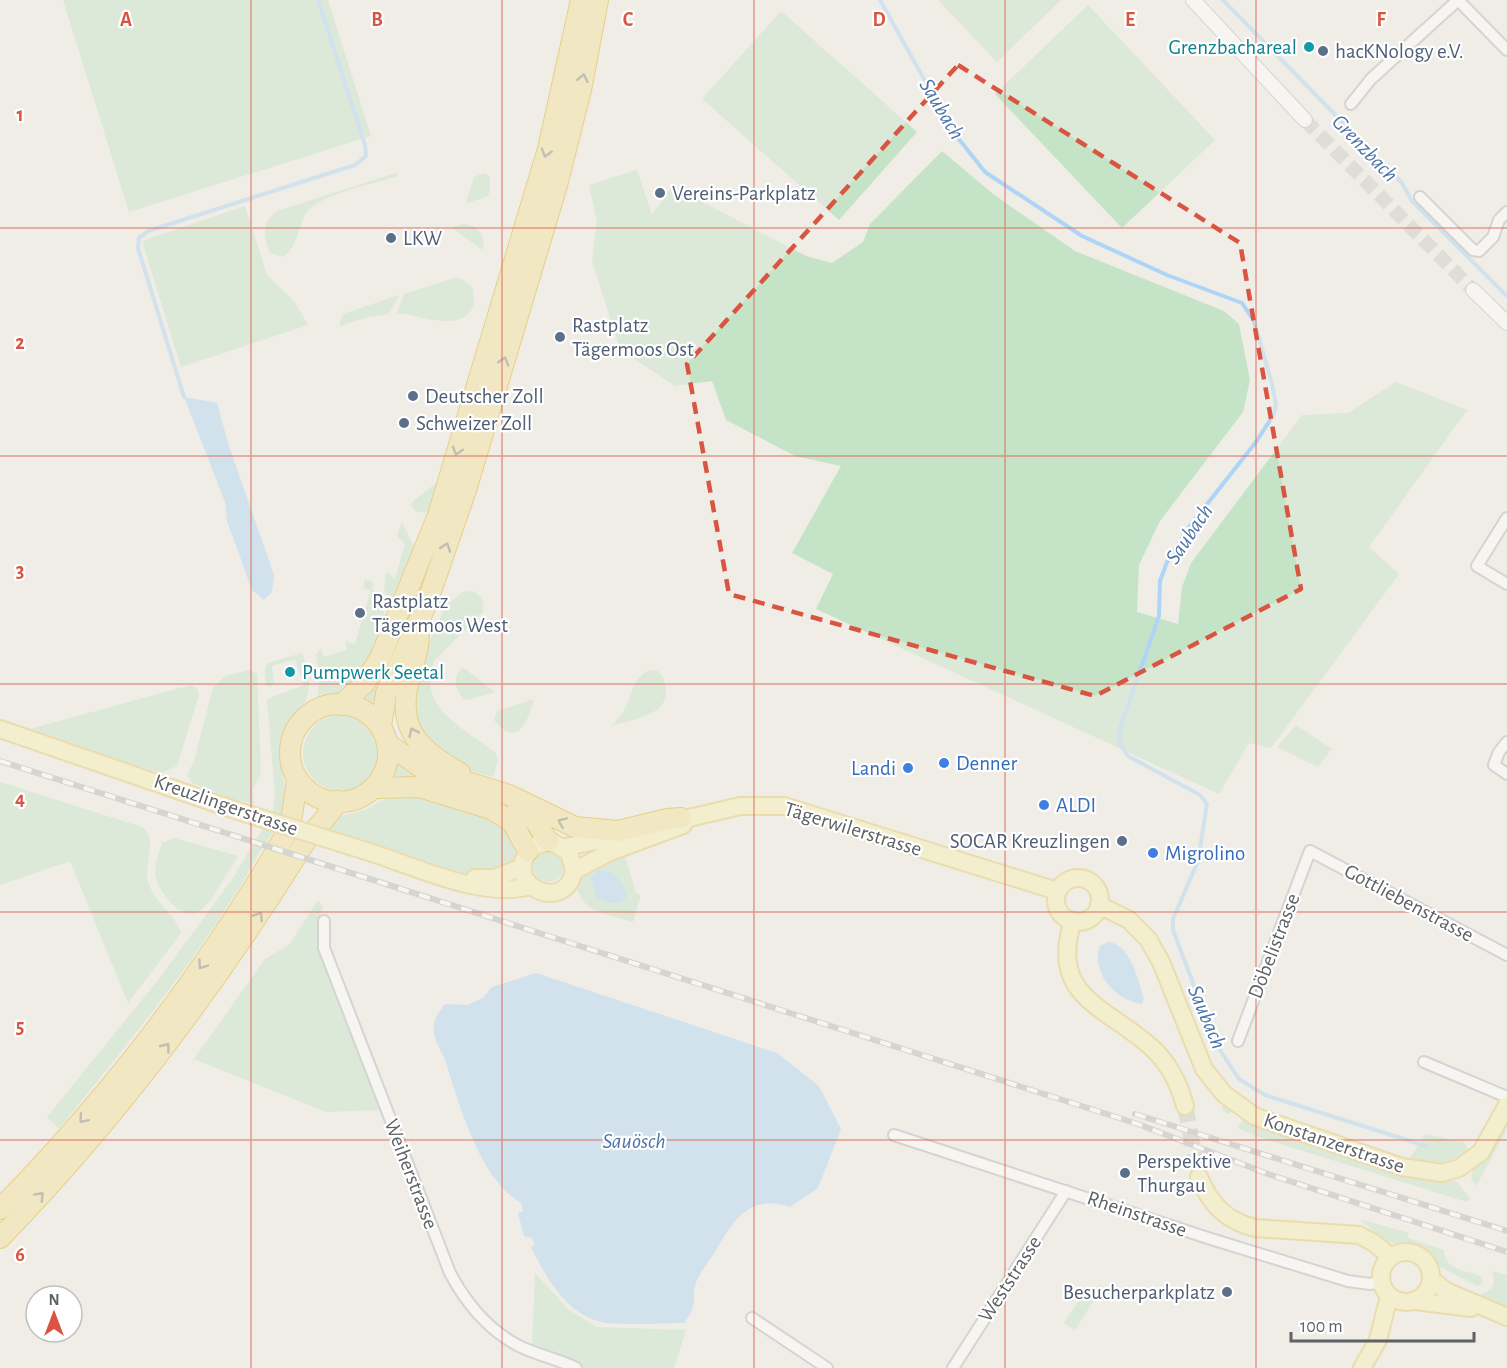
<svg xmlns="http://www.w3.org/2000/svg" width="1507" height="1368" font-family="'Alegreya Sans',sans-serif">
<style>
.green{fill:#c5e4c7}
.water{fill:#aed4f7}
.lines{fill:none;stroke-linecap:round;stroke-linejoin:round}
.stream{stroke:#aed4f7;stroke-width:4}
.tertiary-tunnel{stroke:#cbcac6;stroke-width:14;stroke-dasharray:14 7;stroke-linecap:butt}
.primary-tunnel{stroke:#cbcac6;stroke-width:16;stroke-dasharray:16 8;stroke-linecap:butt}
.minor-casing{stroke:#b3b6ba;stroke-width:14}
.tertiary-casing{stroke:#b3b6ba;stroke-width:16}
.primary-casing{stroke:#e5c869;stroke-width:20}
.motorway-casing{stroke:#e0ab15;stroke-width:22}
.minor{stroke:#fff;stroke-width:10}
.tertiary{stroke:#fff;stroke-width:14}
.primary{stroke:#f8f0b2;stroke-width:16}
.motorway{stroke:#f4e199;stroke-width:20}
.rail-casing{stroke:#b4b5b5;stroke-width:6}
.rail{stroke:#fff;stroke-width:4;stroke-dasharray:11;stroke-linecap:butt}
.primary-bridge-casing{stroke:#e5c869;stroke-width:20;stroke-linecap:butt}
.primary-bridge{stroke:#f8f0b2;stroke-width:16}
.oneway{stroke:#8b8775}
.marked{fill:none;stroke:#da5541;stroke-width:4.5;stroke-dasharray:12 8;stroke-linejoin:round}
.grid{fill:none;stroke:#da5541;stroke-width:1.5;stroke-opacity:0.55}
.culture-dot{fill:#0f9aa8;stroke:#fff;stroke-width:2}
.service-dot{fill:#5c6f8a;stroke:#fff;stroke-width:2}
.shop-dot{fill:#3f7fe0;stroke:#fff;stroke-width:2}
.labels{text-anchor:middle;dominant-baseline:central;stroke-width:4.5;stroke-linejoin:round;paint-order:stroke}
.culture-label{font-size:21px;fill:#0d838f;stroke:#fff;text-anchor:end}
.service-label{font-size:21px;fill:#4e5e75;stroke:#fff;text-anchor:start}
.shop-label{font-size:21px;fill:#366cbe;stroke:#fff;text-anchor:start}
.street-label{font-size:21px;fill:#5e6165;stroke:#fff}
.water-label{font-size:22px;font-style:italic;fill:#4c74a8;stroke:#fff}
.grid-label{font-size:20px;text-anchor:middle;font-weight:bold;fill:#da5541;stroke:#fff;stroke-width:4.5;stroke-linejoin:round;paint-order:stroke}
</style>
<rect width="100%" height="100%" fill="#efede6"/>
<g class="green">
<polygon points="63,0 328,0 371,136 129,212"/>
<polygon points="938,0 1061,0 997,62"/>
<polygon points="1088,5 1215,140 1122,228 995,94"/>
<polygon points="781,11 917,132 839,220 702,99"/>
<polygon points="942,151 993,194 1075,251 1224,311 1239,324 1250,380 1243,412 1160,521 1139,565 1137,612 1178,624 1182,587 1191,563 1302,415 1348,413 1396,382 1467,410 1369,547 1399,574 1271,748 1249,743 1219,794 816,609 833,574 792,553 841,466 795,456 726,420 712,381 675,386 620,349 592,261 597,221 589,185 637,170 652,215 672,186 806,256 832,263 863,242 870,224"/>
<path d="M396 173 398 176C376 183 318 195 307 212 297 227 299 246 283 257L270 253C264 236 260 224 277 211Z"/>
<polygon points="483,173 490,176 490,191 487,197 466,203 474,177"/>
<polygon points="245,206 267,275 294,301 308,325 181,367 142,241"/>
<path d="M463 224C479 226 485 234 483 250L452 228Z"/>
<path d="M454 278 462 279 473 288 474 306C459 334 422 315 397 313L404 294Z"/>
<polygon points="399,295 389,314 368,317 339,326 343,314"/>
<polygon points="440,480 432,509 425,513 415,511 411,505 413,501"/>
<polygon points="402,522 413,545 414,552 393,608 384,589 386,572 395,579 405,544 397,536"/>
<polygon points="434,547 437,550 376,715 357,703"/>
<polygon points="365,579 373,582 372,587 385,615 386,624 365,674 347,691 317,700 320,679 316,655 321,648 324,657 347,650 345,641 355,644 371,590 363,588"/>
<path d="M473 591C482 597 485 601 483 612L434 661C415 706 465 729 495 752L498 760 493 777C449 765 441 760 413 725L415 676 445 606 463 592Z"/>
<path d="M302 653C321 709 296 698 284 741 277 765 290 789 283 813 278 829 263 845 255 860 201 957 128 1042 59 1129L47 1117 158 980 233 878 273 811 275 794 267 699 304 685 295 659 272 666 274 684 270 687 266 685 265 669 268 663Z"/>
<path d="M462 667 465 669 495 692 466 700C455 692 452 677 462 667Z"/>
<polygon points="249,670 257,674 261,774 252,790 254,804 241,800 240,802 192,783 187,775 194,761 213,688 225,676"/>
<path d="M649 670 658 671C663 676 665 682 666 689 669 716 630 720 610 726 634 710 626 682 649 670Z"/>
<polygon points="191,685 198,690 199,695 177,766 161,773 26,730"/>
<path d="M534 699C528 720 518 750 494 720L497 711Z"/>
<circle cx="341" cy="753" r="38"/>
<polygon points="1296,725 1332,749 1318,767 1277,747"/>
<path d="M394 758C422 790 474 784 508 806 520 814 528 825 537 836L529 839 416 778 398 777 388 780Z"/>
<path d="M0 782 142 827C159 840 143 863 148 881 153 902 174 912 181 933L128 1003 70 861 0 885Z"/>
<path d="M411 794C425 799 494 816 501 822 514 833 518 850 513 865L476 875 453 872 323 830 341 816 368 809 378 802 393 796Z"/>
<path d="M174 838 238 856C229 869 211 905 198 912 180 922 157 889 155 874 155 863 159 853 162 843Z"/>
<path d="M624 852 636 893 641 895 633 922C611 915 583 913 577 888L585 872Z"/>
<circle cx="548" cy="867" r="15"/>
<polygon points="318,900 323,907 317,924 319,951 380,1110 326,1112 194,1059 265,959 290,944"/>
<polygon points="1222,1103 1282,1134 1419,1179 1456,1181 1470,1198 1467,1202 1261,1138 1237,1128 1243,1120 1233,1111 1228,1114 1223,1111"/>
<polygon points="1502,1129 1506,1131 1476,1186 1471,1177 1472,1172"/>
<polygon points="1425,1134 1464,1142 1469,1150 1445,1163 1408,1161"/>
<path d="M1359 1219 1409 1233 1408 1238 1444 1250C1444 1270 1467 1271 1481 1276L1483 1284 1477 1286 1437 1265 1423 1251 1386 1241Z"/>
<polygon points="1492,1271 1507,1275 1507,1308 1479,1296 1492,1288 1494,1280"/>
<polygon points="535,1273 569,1310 597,1327 686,1330 674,1368 584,1368 532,1344"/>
<polygon points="1099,1285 1102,1287 1075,1330 1064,1323 1083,1294 1090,1298"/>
</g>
<g class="water">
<polygon points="184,397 217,403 228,443 274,575 272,592 264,600 252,590 227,521 225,502"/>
<path d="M603 870C616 873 623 883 627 896 618 908 607 903 596 897L591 877 597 871Z"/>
<path d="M1108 942C1131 944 1138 980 1144 999L1142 1004C1116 1001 1090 972 1100 946Z"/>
<path d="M536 973 777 1053 819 1086 841 1129 818 1188 790 1207C749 1193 733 1221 715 1252 709 1261 702 1270 697 1280 689 1299 701 1301 684 1323 664 1323 618 1326 601 1322 565 1313 546 1277 531 1247L535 1244 532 1238 524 1236 518 1213 523 1211 521 1203C480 1179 460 1107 446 1063 442 1049 432 1041 434 1024 435 1017 441 1010 445 1004L467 1005 483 998 492 987Z"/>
</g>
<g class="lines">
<g class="stream">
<polyline points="880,0 954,133 985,172 1082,236 1167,275 1242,303 1254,321 1272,384 1276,404 1274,414 1256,442 1189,527 1167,562 1160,581 1159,616 1120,728 1120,744 1128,756 1200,795 1207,804 1198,861 1173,919 1173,930 1216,1044 1239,1079 1265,1095 1426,1146"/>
<polyline points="1223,0 1402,183 1412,201 1507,296"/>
<polyline points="184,397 138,248 139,238 148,231 355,165 366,156 365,145 318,0"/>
</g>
<polyline class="tertiary-tunnel" points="1305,120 1473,290"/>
<polyline class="primary-tunnel" points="1185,1106 1199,1177"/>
<g class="minor-casing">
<g id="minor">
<polyline points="1458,0 1507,50"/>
<polyline points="1351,104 1371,79 1458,0"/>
<polyline points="1420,197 1473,250 1479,251 1493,237 1499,220 1507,212"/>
<polyline points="1507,518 1477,566 1507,584"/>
<polyline points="1507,742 1499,752 1494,765 1507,774"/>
<path d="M324 921V948L450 1273C466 1303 488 1330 519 1346 537 1355 558 1359 576 1368"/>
<polyline points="1238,1041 1310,851 1507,955"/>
<polyline points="1424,1062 1507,1097"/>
<polyline points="894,1135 1211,1239 1348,1281 1370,1284 1381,1282"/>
<polyline points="752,1318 827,1368"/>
<polyline points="953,1368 1066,1191"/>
</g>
</g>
<g class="tertiary-casing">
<g id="tertiary">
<polyline points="1193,0 1305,120"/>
<polyline points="1473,290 1507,323"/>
</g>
</g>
<g class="primary-casing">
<g id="primary">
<polyline points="0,729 235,810"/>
<polyline points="668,823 740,806 784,806 1057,891"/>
<polyline points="565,847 630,835"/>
<path d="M366 851C412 865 483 900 530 886"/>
<path d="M574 871 569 852 552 842 536 845C493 878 563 919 574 871L610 852 683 825"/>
<polyline points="475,878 494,878 523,867"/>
<circle cx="1078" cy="900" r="22"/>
<polyline points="1099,905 1129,920 1148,939 1161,962 1204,1069 1224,1094 1254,1116 1402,1167 1442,1173 1459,1168 1481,1152 1507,1105"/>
<path d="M1073 921C1048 997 1107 1007 1151 1047 1169 1063 1179 1083 1185 1106"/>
<path d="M1199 1177C1210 1204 1226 1221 1255 1228L1359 1235 1374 1243 1391 1257"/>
<circle cx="1406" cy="1277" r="25"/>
<polyline points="1431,1279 1446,1291 1507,1317"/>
<polyline points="1415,1301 1471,1308"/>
<polyline points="1362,1368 1378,1340 1389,1296"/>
</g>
</g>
<g class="motorway-casing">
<g id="motorway">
<path d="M419 634C419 653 412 667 408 684 397 732 423 752 460 773"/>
<circle cx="339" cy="753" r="49"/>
<polyline points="341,705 364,684 381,656 438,515 548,149 581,0"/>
<polyline points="381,726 386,693 427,603 466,490 557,185 581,90 598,0"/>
<polyline points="388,744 422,768 509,795 575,827 618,831 667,819 681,818"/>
<polyline points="376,788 419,787 491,809 512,822 528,851"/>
<polyline points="518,808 536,822 548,841"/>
<path d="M0 1209C110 1097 207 970 286 834L292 815 297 781"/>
<path d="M0 1238C116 1119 214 988 302 847 312 830 328 818 338 801"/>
</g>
</g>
<use href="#minor" class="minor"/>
<use href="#tertiary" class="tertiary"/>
<use href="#primary" class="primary"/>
<use href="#motorway" class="motorway"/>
<g class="rail-casing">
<g id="rail">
<polyline points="0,761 1138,1124 1268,1174 1507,1252"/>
<polyline points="1135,1114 1507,1231"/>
</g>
</g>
<use href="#rail" class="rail"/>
<g class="primary-bridge-casing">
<polyline id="primary-bridge" points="235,810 366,851"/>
</g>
<use href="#primary-bridge" class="primary-bridge"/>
</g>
<defs><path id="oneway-chevron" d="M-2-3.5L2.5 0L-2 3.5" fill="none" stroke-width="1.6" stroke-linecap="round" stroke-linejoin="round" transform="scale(1.5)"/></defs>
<g class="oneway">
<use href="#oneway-chevron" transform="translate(583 78) rotate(-78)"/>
<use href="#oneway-chevron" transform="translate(546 153) rotate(106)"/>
<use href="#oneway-chevron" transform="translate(504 361) rotate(-73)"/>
<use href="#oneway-chevron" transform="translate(457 451) rotate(107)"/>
<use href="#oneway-chevron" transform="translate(446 547) rotate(-71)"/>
<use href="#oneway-chevron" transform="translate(413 732) rotate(-116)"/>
<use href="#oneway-chevron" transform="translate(562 822) rotate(-157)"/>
<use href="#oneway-chevron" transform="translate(259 916) rotate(-57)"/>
<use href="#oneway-chevron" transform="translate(202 965) rotate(125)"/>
<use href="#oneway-chevron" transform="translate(166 1047) rotate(-53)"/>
<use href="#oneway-chevron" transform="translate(83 1119) rotate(131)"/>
<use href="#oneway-chevron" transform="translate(40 1196) rotate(-47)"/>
</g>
<path d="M0 0H1507V1368H0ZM958 65 1240 243 1301 589 1095 696 729 594 687 364Z" fill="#efede6" fill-opacity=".55" fill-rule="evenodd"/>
<path class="marked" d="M958 65 1240 243 1301 589 1095 696 729 594 687 364Z"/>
<path class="grid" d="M251 0V1368M502 0V1368M754 0V1368M1005 0V1368M1256 0V1368M0 228H1507M0 456H1507M0 684H1507M0 912H1507M0 1140H1507"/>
<g class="culture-dot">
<circle cx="1309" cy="47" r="6"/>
<circle cx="290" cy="672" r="6"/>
</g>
<g class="service-dot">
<circle cx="1323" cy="51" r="6"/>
<circle cx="660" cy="193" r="6"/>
<circle cx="391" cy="238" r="6"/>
<circle cx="560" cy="337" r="6"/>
<circle cx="413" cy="396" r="6"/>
<circle cx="404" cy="423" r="6"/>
<circle cx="360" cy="613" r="6"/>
<circle cx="1122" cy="841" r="6"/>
<circle cx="1125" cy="1173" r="6"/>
<circle cx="1227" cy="1292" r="6"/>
</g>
<g class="shop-dot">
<circle cx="944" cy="763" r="6"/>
<circle cx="908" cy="768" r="6"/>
<circle cx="1044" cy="805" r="6"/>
<circle cx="1153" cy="853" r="6"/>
</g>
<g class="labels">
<g class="culture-label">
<text x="1297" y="47">Grenzbachareal</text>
<text x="302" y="672" text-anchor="start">Pumpwerk Seetal</text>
</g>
<g class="service-label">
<text x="1335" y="51">hacKNology e.V.</text>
<text x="672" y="193">Vereins-Parkplatz</text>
<text x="403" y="238">LKW</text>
<text x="572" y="325">Rastplatz<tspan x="572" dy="24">Tägermoos Ost</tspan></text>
<text x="425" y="396">Deutscher Zoll</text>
<text x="416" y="423">Schweizer Zoll</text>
<text x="372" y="601">Rastplatz<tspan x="372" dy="24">Tägermoos West</tspan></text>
<text x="1110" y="841" text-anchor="end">SOCAR Kreuzlingen</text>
<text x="1137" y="1161">Perspektive<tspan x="1137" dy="24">Thurgau</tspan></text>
<text x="1215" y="1292" text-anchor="end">Besucherparkplatz</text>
</g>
<g class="shop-label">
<text x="956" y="763">Denner</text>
<text x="896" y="768" text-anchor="end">Landi</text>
<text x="1056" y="805">ALDI</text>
<text x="1165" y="853">Migrolino</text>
</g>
<g class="street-label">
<text transform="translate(226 805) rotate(19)">Kreuzlingerstrasse</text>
<text transform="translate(853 829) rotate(17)">Tägerwilerstrasse</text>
<text transform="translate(1409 903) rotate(28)">Gottliebenstrasse</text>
<text transform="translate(1274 946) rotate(-69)">Döbelistrasse</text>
<text transform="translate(1334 1143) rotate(19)">Konstanzerstrasse</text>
<text transform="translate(411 1174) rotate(69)">Weiherstrasse</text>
<text transform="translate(1137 1214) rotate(19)">Rheinstrasse</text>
<text transform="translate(1010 1279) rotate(-57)">Weststrasse</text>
</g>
<g class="water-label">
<text transform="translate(942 109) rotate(59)">Saubach</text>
<text transform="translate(1365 148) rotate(46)">Grenzbach</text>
<text transform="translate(1189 534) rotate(-56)">Saubach</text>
<text transform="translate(1207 1017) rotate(67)">Saubach</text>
<text x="634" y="1141">Sauösch</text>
</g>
</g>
<g class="grid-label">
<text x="126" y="26">A</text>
<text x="377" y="26">B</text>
<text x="628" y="26">C</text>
<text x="879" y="26">D</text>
<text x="1130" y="26">E</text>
<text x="1381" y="26">F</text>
<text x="20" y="121">1</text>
<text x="20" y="349">2</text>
<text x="20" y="577">3</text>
<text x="20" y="805">4</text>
<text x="20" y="1033">5</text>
<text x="20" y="1261">6</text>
</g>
<g transform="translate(54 1314)"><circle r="28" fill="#ffffff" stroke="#bfc0c1" stroke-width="1.5"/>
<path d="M0-4.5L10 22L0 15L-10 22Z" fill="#da5541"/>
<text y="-9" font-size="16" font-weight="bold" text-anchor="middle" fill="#5e6165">N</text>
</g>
<path d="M1291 1332v9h183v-9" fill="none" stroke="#5e6165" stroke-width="3"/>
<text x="1300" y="1332" font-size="18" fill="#5e6165" stroke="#ffffff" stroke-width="4.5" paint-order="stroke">100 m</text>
</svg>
